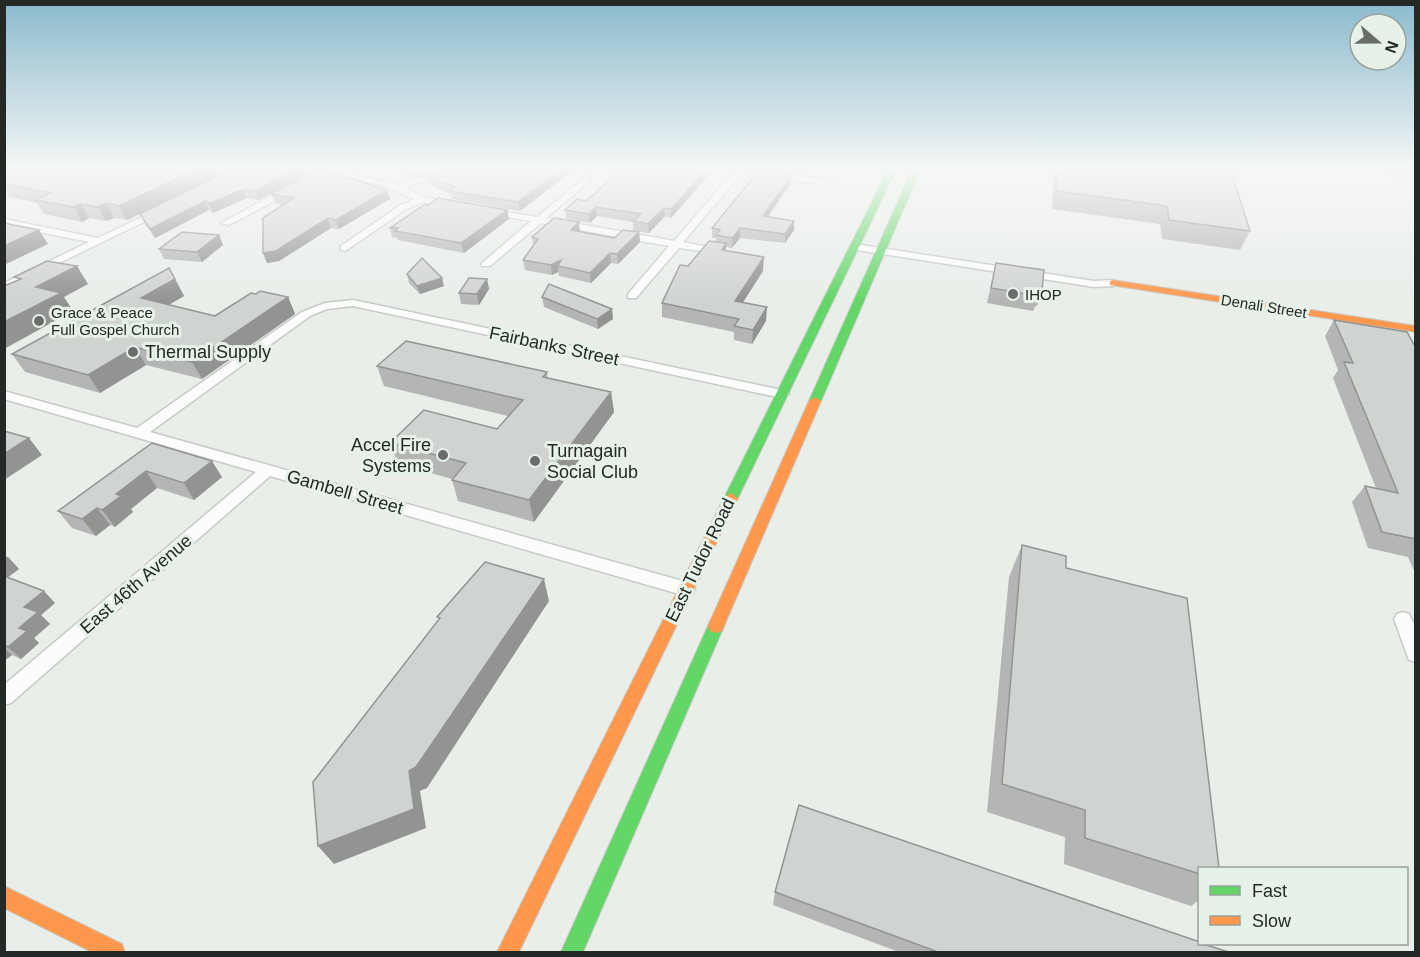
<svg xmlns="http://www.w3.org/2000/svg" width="1420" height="957" font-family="Helvetica,sans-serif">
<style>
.green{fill:#c4dec9}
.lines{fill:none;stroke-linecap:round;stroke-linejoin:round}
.street-casing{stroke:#c7cbc7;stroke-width:3}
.fast-casing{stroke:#c7cbc7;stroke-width:2}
.slow-casing{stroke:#c7cbc7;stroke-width:2}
.street{fill:#fcfcfc;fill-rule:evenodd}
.fast{fill:#63d668;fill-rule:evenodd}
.slow{fill:#ff974d;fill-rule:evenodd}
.wall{fill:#b3b6b4}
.shaded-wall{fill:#929492}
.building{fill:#d0d4d1;stroke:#929492;stroke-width:1.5}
.poi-dot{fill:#6a6e6a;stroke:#e6f1e8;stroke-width:2}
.labels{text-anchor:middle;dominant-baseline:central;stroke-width:6;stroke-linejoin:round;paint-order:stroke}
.far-poi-label{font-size:15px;fill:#252926;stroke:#e6f1e8;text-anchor:start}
.far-street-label{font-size:15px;fill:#252926;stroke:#e6f1e8}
.street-label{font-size:18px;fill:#252926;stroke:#e6f1e8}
.poi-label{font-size:18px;fill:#252926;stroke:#e6f1e8;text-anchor:start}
</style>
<rect width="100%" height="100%" fill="#e9eee9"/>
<polygon class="green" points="1331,168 1415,168 1415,179"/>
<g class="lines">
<g class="street-casing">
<g id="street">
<polygon points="303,168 323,168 398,185 444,168 457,168 405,188 424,197 459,205 454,208 423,202 405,210 345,251 341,250 341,246 399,206 414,199 386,186"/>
<polygon points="737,168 828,180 832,183 828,186 742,173 683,242 724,250 724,254 679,248 636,298 628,298 628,294 669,246 541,223 490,266 482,266 481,264 531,221 486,213 486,209 537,217 587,176 591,179 590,181 546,218 674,241"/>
<polygon points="290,186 295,189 293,191 229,225 221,223"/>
<polygon points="156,210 164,212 4,290 4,283 89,242 4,225 4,219 98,238"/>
<polygon points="855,244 1094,281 1113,280 1118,283 1113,286 1094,287 851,249 850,247"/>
<polygon points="353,300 782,390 789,394 782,398 353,306 327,309 310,316 150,432 686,582 692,584 695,589 692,594 686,596 270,476 11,703 4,705 4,685 256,472 4,399 4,391 137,428 302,312 325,303"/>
<polygon points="1403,612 1409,614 1416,628 1416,662 1409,660 1394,619 1397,614"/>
</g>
</g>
<g class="fast-casing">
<g id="fast">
<polygon points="889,168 897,168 738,498 731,503 726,501 724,498"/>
<polygon points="913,168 921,168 821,401 815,405 811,404 809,401"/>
<polygon points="716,619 722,621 724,626 583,952 561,952 708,626 710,621"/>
</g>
</g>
<g class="slow-casing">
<g id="slow">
<polygon points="1113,280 1416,326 1416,332 1110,285 1110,281"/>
<polygon points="815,397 821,401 724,626 722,631 716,633 710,631 708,626 809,401"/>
<polygon points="731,493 738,498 519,952 497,952 724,498"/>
<polygon points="4,886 122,944 125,952 92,952 4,908"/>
</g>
</g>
<use href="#street" class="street"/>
<use href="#fast" class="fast"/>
<use href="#slow" class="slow"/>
</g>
<g class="wall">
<polygon points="4,168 220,168 222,174 127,220 114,218 106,221 89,218 82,222 44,214 37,203 9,197 7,193 4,192"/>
<polygon points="254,168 307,168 309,173 258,200 247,198 213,213 209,210 155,238 145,224 140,214"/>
<polygon points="390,168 436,168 414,177"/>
<polygon points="576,168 520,211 452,199 451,194 432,186 431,183 428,181 426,173"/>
<polygon points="614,168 715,168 671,218 665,216 649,233 633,231 633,222 597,216 590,223 566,219 565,210 586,201 621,170"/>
<polygon points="766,168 800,168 797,174 766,170"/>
<polygon points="812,168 853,168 850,173"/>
<polygon points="1054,168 1230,168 1250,231 1240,250 1162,239 1160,224 1052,209"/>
<polygon points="791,183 768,216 794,221 794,230 785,243 740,238 732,248 726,247 726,251 763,271 743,302 766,321 752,344 734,340 734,332 662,317 662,303 688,266 716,242 716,238 712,238 712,228"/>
<polygon points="387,190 390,199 339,229 331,228 279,261 267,263 284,205 275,203 271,194"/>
<polygon points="507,210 509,219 464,253 398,240 397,238 392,237 390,228"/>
<polygon points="580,231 614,238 639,232 640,242 618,264 611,263 591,283 559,276 558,272 552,275 525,270 523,260 533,245 532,237"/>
<polygon points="219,235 223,245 202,262 164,259 159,249"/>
<polygon points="996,263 1042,291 1037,306 1035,306 1033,311 987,303"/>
<polygon points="407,274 444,286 420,294 409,283"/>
<polygon points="175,279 184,296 169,305 215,316 288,297 295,314 202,379 146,365 100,393 25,372 12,354"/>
<polygon points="487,279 489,289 479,305 461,304 459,293"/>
<polygon points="542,297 612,309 613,319 598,329 544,307"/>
<polygon points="1334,320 1416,348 1416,575 1408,557 1368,548 1352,502 1365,486 1376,488 1333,378 1338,370 1325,336"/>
<polygon points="377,366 547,372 548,378 611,392 614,412 534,522 458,501 452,480 452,479 398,464 390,443 497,429 508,416 384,386"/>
<polygon points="152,443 222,477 194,500 157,488 131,509 133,512 115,527 110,525 96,536 72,528 58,511"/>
<polygon points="1022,545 1066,568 1200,868 1200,899 1191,906 1064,864 1065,837 987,812 1009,577"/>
<polygon points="4,555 8,557 19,569 8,577 55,603 41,615 50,624 34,638 39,643 21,659 12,655 4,661"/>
<polygon points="775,892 1229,952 899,952 773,905"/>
</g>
<g class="shaded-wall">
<polygon points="199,168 220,168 222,174 127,220 119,206"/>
<polygon points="298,168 307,168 309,173 258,200 255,191"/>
<polygon points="412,168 436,168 414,177"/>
<polygon points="564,168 576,168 520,211 518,202"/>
<polygon points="708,168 715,168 671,218 671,209"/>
<polygon points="792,174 791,183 762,225 763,216"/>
<polygon points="244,189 247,198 213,213 209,204"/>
<polygon points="387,190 390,199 339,229 336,220"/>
<polygon points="205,201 209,210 155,238 150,229"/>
<polygon points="106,203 114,218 106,221 98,207"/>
<polygon points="81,204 89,218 82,222 74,207"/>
<polygon points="596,207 597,216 590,223 589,214"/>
<polygon points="664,208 665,216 649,233 648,224"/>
<polygon points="507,210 509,219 464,253 461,243"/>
<polygon points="328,218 331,228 279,261 267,263 263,253"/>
<polygon points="794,221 794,230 785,243 785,234"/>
<polygon points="579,222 580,232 571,230"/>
<polygon points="740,228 740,238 732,248 733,238"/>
<polygon points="39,230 48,244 4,265 4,246"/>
<polygon points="639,232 640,242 618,264 617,254"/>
<polygon points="219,235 223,245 202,262 197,252"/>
<polygon points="726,243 726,256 722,250"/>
<polygon points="610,253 611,263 591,283 590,273"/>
<polygon points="764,257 763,271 735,315 735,301"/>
<polygon points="561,260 558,266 558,272 552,275 551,265"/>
<polygon points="77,266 88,284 64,297 73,311 4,349 4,322 36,287"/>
<polygon points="442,278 444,286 420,294 417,286"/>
<polygon points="175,279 184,296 151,315 141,298"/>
<polygon points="487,279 489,289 479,305 477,294"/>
<polygon points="288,297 295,314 202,379 192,362"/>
<polygon points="767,307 766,321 752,344 753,330"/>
<polygon points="612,309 613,319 598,329 597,319"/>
<polygon points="135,347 146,365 100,393 88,375"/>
<polygon points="611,392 614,412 534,522 529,500"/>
<polygon points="29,438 42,455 4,480 4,454"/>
<polygon points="212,461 222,477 194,500 184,483"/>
<polygon points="146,471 157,488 131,509 133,512 115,527 102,510 116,494"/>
<polygon points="97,508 110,525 96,536 82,519"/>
<polygon points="8,557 19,569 4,580 4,559"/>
<polygon points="544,579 549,601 427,788 420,791 426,828 334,864 318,846 409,771"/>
<polygon points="44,591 55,603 41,615 50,624 34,638 39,643 21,659 8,647 19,628 24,607"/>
<polygon points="4,648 12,655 4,661"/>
</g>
<g class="building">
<polygon points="4,168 199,168 119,206 106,203 98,207 81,204 74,207 35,200 51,193 4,184 4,181 7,180 4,180"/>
<polygon points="234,168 250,170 254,168 298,168 255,191 244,189 209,204 205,201 150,229 140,214"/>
<polygon points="438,168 564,168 518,202 450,191 455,187 430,178 435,176 426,173"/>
<polygon points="623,168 708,168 671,209 664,208 648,224 633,221 641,214 596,207 589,214 565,210 577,199 586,201"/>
<polygon points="1058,168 1230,168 1250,231 1169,220 1167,206 1057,191"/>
<polygon points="320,169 387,190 336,220 328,218 276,251 263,253 263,218 294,198 271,194"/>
<polygon points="760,169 792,174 763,216 794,221 785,234 740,228 733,238 716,235 720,230 712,228"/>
<polygon points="438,198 507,210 461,243 395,231 398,228 390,228 424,205 428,205"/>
<polygon points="554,218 579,222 571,230 614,238 623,230 639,232 617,254 610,253 590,273 558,266 561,260 551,265 523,260 538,239 532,237"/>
<polygon points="4,223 39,230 4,246"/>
<polygon points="182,232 219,235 197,252 159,249"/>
<polygon points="709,241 726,243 722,250 764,257 735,301 767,307 753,330 734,326 739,319 662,303 680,265 688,266"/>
<polygon points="422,258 442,278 417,286 407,274"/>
<polygon points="47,261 77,266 36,287 61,293 4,322 4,286 21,279 14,277"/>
<polygon points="996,263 1044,270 1042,291 1038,290 1038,296 991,288"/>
<polygon points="169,268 175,279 141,298 215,316 251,293 256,294 260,291 288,297 192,362 135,347 88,375 12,354"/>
<polygon points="469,278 487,279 477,294 459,293"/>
<polygon points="549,284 612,309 597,319 542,297"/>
<polygon points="1334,320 1407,332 1416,348 1416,539 1382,532 1365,486 1398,493 1344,362 1353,363"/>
<polygon points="406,341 547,372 543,377 611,392 529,500 452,480 466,463 390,443 424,410 497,429 523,400 377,366"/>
<polygon points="4,431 29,438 4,454"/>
<polygon points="152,443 212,461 184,483 146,471 116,494 121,496 102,510 97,508 82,519 58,511"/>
<polygon points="1022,545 1066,556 1066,568 1187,598 1219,868 1200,868 1200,874 1085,838 1085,810 1002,784"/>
<polygon points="485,562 544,579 416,767 409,771 414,809 318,846 313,782 440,618 437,617"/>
<polygon points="4,576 44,591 24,607 38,612 19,628 27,631 8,647 4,645"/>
<polygon points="799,805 1200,942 1200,944 1203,944 1229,952 938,952 775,892"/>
</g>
<linearGradient id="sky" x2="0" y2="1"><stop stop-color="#8abacd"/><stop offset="0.56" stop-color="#f5f7f5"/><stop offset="1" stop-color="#f5f7f5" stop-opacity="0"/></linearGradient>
<rect width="1420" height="302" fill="url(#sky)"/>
<g class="poi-dot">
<circle cx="1013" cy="294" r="6"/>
<circle cx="39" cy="321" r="6"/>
<circle cx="133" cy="352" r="6"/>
<circle cx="443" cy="455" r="6"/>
<circle cx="535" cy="461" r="6"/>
</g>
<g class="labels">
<g class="far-poi-label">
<text x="1025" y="294">IHOP</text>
<text x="51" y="312">Grace &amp; Peace<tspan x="51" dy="17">Full Gospel Church</tspan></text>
</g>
<g class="far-street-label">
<text transform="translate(1264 306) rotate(9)">Denali Street</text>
</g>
<g class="street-label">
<text transform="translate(554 346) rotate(12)">Fairbanks Street</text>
<text transform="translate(345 492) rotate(16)">Gambell Street</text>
<text transform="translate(700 560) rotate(-64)">East Tudor Road</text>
<text transform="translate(136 584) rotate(-41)">East 46th Avenue</text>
</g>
<g class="poi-label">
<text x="145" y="352">Thermal Supply</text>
<text x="431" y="445" text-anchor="end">Accel Fire<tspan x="431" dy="21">Systems</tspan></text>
<text x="547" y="451">Turnagain<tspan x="547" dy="21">Social Club</tspan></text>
</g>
</g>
<rect width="1420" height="957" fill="none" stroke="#252926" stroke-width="12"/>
<rect x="1198" y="867" width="210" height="78" fill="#e6f1e8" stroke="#99a19a" stroke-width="1.5"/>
<rect x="1210" y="886" width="30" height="9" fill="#63d668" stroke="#99a19a" stroke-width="1.5"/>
<text x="1252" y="897" font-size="18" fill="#252926">Fast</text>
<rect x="1210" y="916" width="30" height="9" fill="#ff974d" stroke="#99a19a" stroke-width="1.5"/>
<text x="1252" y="927" font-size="18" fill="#252926">Slow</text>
<g transform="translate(1378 42) rotate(110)"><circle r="28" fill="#e6f1e8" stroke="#99a19a" stroke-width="1.5"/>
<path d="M0-4.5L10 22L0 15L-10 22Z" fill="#6a6e6a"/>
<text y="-9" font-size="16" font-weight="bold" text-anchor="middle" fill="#252926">N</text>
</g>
</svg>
